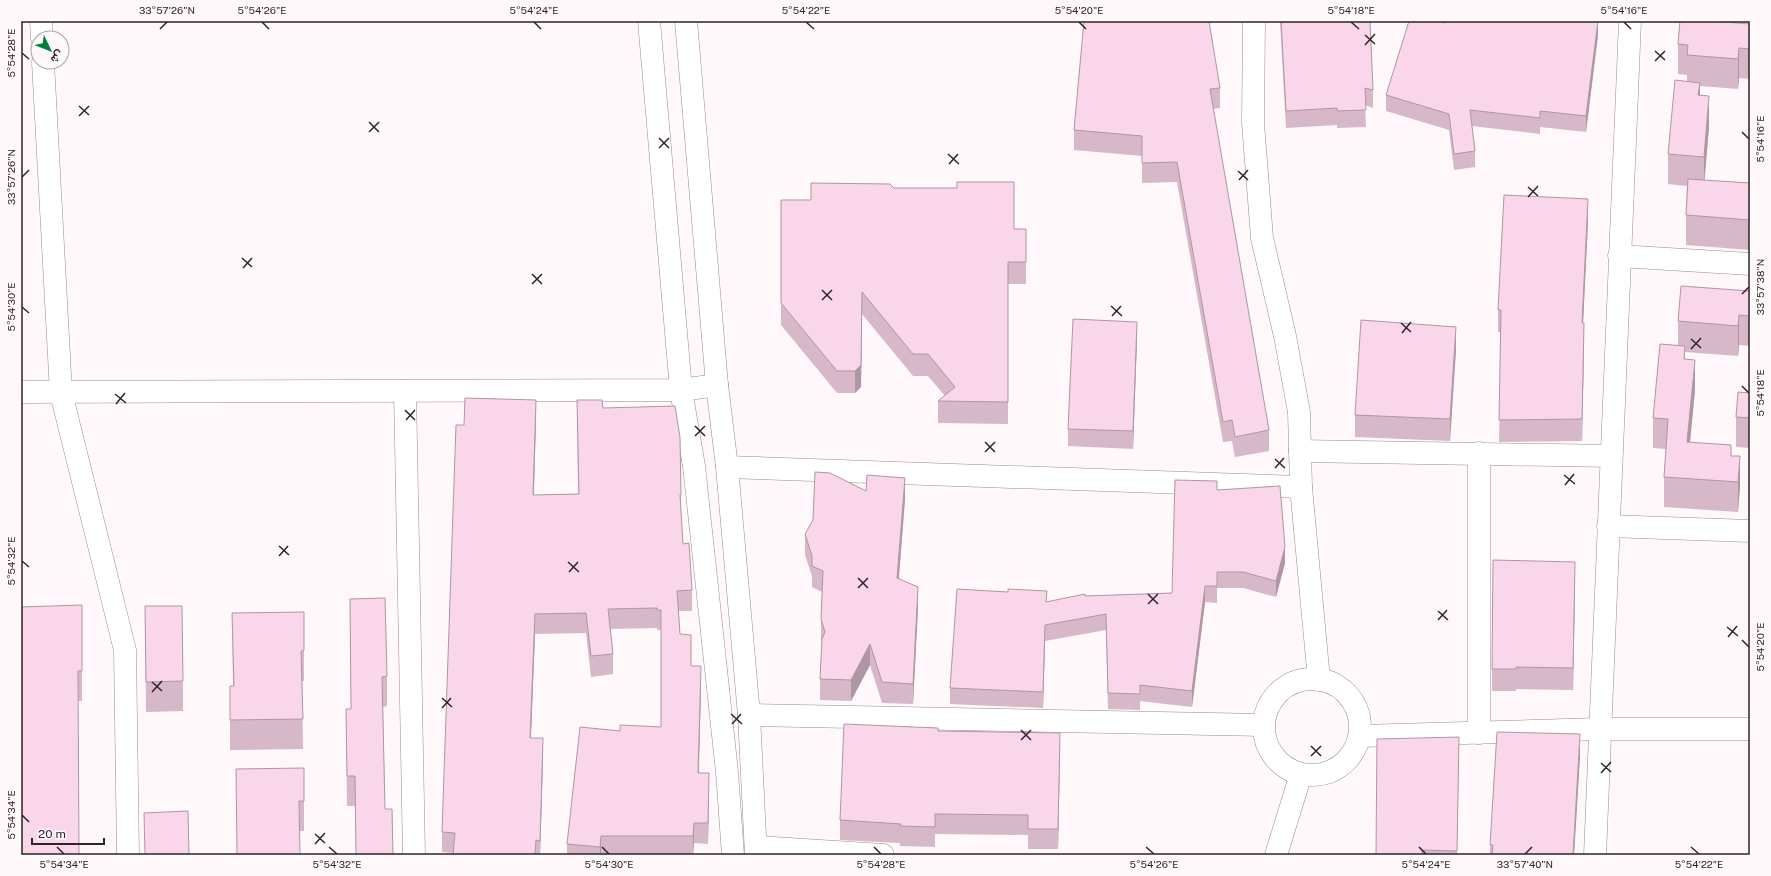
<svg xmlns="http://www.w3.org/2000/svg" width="1771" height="876" font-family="'Public Sans',Vazirmatn,sans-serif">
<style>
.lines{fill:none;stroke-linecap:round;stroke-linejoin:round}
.minor-casing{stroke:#9f8795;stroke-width:23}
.minor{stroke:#fff;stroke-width:22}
.wall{fill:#d6b8c9}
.shaded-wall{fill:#ae96a4}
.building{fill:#f9d6ea;stroke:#ae96a4}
.ticks{fill:none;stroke:#2d2429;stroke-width:1.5}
.neatline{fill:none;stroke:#2d2429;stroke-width:1.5}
.ticks-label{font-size:10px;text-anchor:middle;fill:#2d2429}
</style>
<rect width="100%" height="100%" fill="#fef8fb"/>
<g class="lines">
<g class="minor-casing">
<g id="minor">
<polyline points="41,21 42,38"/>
<polyline points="649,21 681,390 694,466 727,772 733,855"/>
<polyline points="686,21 717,385 727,467 749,715 756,855"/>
<polyline points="1254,21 1253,123 1262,238 1285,336 1299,412 1301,487 1319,680"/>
<polyline points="43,62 61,393 125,650 128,855"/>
<polyline points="1619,256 1750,264"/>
<polyline points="405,391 414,855"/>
<polyline points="21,392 681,390 717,385"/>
<polyline points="1300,451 1611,456"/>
<polyline points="1479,453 1479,733"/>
<polyline points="727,467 1301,487"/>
<polyline points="1608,526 1750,531"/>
<circle cx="1312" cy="727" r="48"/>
<polyline points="749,715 1264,725"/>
<polyline points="1360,736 1600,729 1750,729"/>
<polyline points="756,847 883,855"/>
<polyline points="1276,855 1301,774"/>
<polyline points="1595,855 1630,21"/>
</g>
</g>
<use href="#minor" class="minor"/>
</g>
<g class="wall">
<polygon points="1084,21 1220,88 1220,108 1213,109 1269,430 1269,451 1235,457 1232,441 1223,442 1177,182 1142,183 1142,156 1074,150 1074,130"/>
<polygon points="1280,21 1370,21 1373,90 1373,108 1365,105 1366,127 1337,128 1337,125 1286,128"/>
<polygon points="1445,23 1598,35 1586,132 1540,127 1540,134 1472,126 1475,151 1475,167 1454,170 1449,130 1386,111 1386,95"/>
<polygon points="1750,24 1750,79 1739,78 1738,89 1700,86 1700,96 1709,127 1704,180 1750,183 1750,250 1686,245 1686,215 1687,186 1668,184 1668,154 1687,81 1687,75 1678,74 1678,44"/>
<polygon points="894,188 1014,229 1026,229 1026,284 1008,284 1008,424 938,423 938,401 945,396 928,376 913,376 862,314 861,387 855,393 837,393 781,325 781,200 811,200"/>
<polygon points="1588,221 1583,323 1584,345 1582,441 1499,442 1501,332 1498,332 1498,310"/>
<polygon points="1750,291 1750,346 1739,345 1738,356 1685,352 1685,359 1695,390 1690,443 1731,456 1740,486 1738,512 1664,507 1664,477 1666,449 1653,448 1653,418 1678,346 1678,321"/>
<polygon points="1137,339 1133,449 1068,446 1068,429"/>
<polygon points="1456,349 1450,441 1355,437 1355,415"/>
<polygon points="1750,393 1750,448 1736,447 1736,417"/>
<polygon points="577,400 603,408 681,495 681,516 683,544 692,590 692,611 678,611 680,634 691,666 701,686 699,773 709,793 708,844 694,843 693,855 567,855 567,844 620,731 661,727 661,630 657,630 657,628 610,629 613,654 613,674 591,677 586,633 535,634 531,738 543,758 540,855 453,855 453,853 442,852 442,832 464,425 536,420 534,495 578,494"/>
<polygon points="1217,490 1285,563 1276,597 1243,588 1217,588 1217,603 1205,602 1192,707 1140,701 1140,710 1108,709 1106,630 1045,641 1043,708 950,704 950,688 1047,602 1085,596 1172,593"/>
<polygon points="866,491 905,499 899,578 918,608 913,704 882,703 870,665 851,701 820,700 820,679 822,642 821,640 821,619 822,592 812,587 812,576 805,555 805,534"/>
<polygon points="1575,584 1573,690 1516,689 1516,691 1492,691 1492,669"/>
<polygon points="350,599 387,676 387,706 383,707 385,809 393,855 356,855 355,806 347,806 346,709 351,709"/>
<polygon points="145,606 183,681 183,711 146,712"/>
<polygon points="21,607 82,671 82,701 78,701"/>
<polygon points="232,613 304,650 304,681 302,681 303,749 230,750 230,686 233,686"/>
<polygon points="938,731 1060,753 1058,849 1028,849 1028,835 935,834 935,847 900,846 900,843 840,840 840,820"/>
<polygon points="1459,753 1457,855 1376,855"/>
<polygon points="1580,756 1574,855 1490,855 1490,845"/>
<polygon points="304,768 304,831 300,831 236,855"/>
</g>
<g class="shaded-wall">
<polygon points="1598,21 1598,35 1586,132 1586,116"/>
<polygon points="1739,48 1739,78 1738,89 1738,59"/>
<polygon points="1700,83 1700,113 1698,95"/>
<polygon points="1709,96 1709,127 1704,187 1704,157"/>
<polygon points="1588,199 1588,221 1582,345 1582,323"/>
<polygon points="862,314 861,387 855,393 855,371"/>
<polygon points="1739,315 1739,345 1738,356 1738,326"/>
<polygon points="1137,322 1137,339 1133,449 1133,431"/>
<polygon points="1584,323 1584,345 1582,441 1582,419"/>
<polygon points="1456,327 1456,349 1450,441 1450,419"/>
<polygon points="1695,360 1695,390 1687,472 1687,442"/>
<polygon points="536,400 536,420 533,515 533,495"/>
<polygon points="1740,456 1740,486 1738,512 1738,482"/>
<polygon points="905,478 905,499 897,599 897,578"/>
<polygon points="1285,547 1285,563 1276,597 1276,581"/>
<polygon points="1575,562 1575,584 1573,690 1573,668"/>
<polygon points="1205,586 1205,602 1192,707 1192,691"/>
<polygon points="918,587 918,608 913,704 913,684"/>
<polygon points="535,614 535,634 530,758 530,738"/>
<polygon points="1045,625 1045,641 1043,708 1043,692"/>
<polygon points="870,644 870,665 851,701 851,680"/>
<polygon points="701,666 701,686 698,793 698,773"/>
<polygon points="1060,733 1060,753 1058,849 1058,829"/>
<polygon points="1580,734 1580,756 1574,855 1573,855"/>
<polygon points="543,738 543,758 540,855 540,841"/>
<polygon points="709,773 709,793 708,844 708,823"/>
<polygon points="694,823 694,843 693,855 693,836"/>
<polygon points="601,836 601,855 600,855 600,847"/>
</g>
<g class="building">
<polygon points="1084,21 1209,21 1220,88 1210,89 1269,430 1235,437 1232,420 1223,422 1177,162 1142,163 1142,136 1074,130"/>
<polygon points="1281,21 1370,21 1373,90 1365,88 1366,110 1337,111 1337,108 1286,111"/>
<polygon points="1409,21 1437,21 1445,23 1445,21 1598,21 1586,116 1540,111 1540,118 1470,110 1475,151 1454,154 1449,114 1386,95"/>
<polygon points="1680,21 1713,21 1750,24 1750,49 1739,48 1738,59 1687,55 1688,45 1678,44"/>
<polygon points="1675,80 1700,83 1698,95 1709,96 1704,157 1668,154"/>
<polygon points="1688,179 1750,183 1750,220 1686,215"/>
<polygon points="957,182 1014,182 1014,229 1026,229 1026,262 1008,262 1008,402 938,401 955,387 928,354 913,354 862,292 861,365 855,371 837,371 781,303 781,200 811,200 811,183 890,184 894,188 957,188"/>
<polygon points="1504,195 1588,199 1582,323 1584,323 1582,419 1499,420 1501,310 1498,310"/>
<polygon points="1681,286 1750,291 1750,316 1739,315 1738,326 1678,321"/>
<polygon points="1073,319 1137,322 1133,431 1068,429"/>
<polygon points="1361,320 1456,327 1450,419 1355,415"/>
<polygon points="1660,344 1685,346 1684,359 1695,360 1687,442 1731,445 1731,456 1740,456 1738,482 1664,477 1668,419 1653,418"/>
<polygon points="1738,392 1750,393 1750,418 1736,417"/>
<polygon points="465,398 536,400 533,495 579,494 577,400 602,400 603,408 675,406 680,437 681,495 680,495 683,544 689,543 692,590 677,591 680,634 691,635 691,666 701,666 698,773 709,773 708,823 694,823 693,836 601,836 600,847 567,844 580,727 620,731 620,725 661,727 661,610 657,610 657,608 608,609 613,654 591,656 586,613 535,614 530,738 543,738 540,841 536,840 535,855 453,855 455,833 442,832 456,425 464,425"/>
<polygon points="815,472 830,473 866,491 867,475 905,478 897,578 918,587 913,684 882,682 870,644 851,680 820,679 822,639 825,632 821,619 823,571 812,566 812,556 805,534 813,520"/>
<polygon points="1175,480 1217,481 1217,490 1280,486 1285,547 1276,581 1243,572 1217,572 1217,586 1205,586 1192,691 1140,685 1140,694 1108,693 1106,614 1045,625 1043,692 950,688 957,589 1008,592 1008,589 1047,591 1046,602 1085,594 1085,596 1172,593"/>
<polygon points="1493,560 1575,562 1573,668 1516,667 1516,669 1492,669"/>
<polygon points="385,598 387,676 382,677 385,809 392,809 393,855 356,855 355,776 347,776 346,709 351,709 350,599"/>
<polygon points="82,605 82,671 78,671 79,855 21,855 21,607"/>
<polygon points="145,606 182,606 183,681 146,682"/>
<polygon points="304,612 304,650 301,651 303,719 230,720 230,686 234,686 232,613"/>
<polygon points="844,724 938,728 938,731 1060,733 1058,829 1028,829 1028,815 935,814 935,827 900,826 901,824 840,820"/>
<polygon points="1497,732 1580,734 1573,855 1492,855 1493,845 1490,845"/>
<polygon points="1459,737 1457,851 1422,850 1422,855 1376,855 1377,739"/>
<polygon points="304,768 304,801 299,801 300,855 237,855 236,769"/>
<polygon points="188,811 189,855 145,855 144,813"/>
</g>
<path class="ticks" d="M262 22 269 29M534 22 541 29M806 22 814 29M1079 22 1086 29M1351 22 1359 29M1624 22 1631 29M160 29 167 22M1365 35 1375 44M1365 45 1375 34M1655 51 1665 60M22 53 29 59M1655 61 1665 51M79 106 89 115M79 116 89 106M369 122 379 132M369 132 379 122M1742 132 1749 139M659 138 669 148M659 148 669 138M948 154 959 164M949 164 958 154M1238 171 1248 180M22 177 29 170M1239 180 1248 170M1528 187 1538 196M1528 197 1538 186M242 258 252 267M243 268 252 258M532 274 542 284M532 284 542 274M822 290 832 300M1742 294 1749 287M822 300 832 290M1111 306 1122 316M22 307 29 313M1112 316 1121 306M1401 323 1411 332M1402 333 1411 322M1691 339 1701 348M1691 349 1701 338M1742 386 1749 393M115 394 126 403M116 404 125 393M405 410 415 420M406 420 415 410M695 426 705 436M695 436 705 426M985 442 995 452M985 452 995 442M1275 459 1285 468M1275 468 1284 458M1564 475 1575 484M1565 485 1574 474M279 546 289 555M279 556 288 546M22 561 29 567M568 562 579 572M569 572 578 562M858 578 868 588M858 588 868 578M1148 594 1158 604M1148 604 1158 594M1438 611 1448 620M1438 620 1447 610M1727 627 1738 636M1728 637 1737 626M1742 640 1749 647M152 682 162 691M152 692 162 681M442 698 452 707M442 708 451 698M731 714 742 724M732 724 741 714M1021 730 1031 740M1021 740 1031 730M1311 746 1321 756M1311 756 1321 746M1601 763 1611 772M1601 773 1611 762M22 815 29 822M315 834 325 843M315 844 325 833M57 847 64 854M329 847 337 854M602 847 609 854M874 847 881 854M1146 847 1154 854M1419 847 1426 854M1691 847 1699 854M1525 854 1532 847"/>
<rect width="1771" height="876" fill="none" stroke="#fef8fb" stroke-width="44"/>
<g transform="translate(50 50) rotate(133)"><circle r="19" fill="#fef8fb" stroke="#aaa3a7"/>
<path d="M0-3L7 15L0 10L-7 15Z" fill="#00813b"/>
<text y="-6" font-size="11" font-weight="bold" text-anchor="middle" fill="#2d2429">ش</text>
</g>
<path d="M32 838v6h72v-6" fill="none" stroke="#2d2429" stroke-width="2"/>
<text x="38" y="838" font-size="12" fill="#2d2429" stroke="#fef8fb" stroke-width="3" paint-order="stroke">20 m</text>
<rect x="22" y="22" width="1727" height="832" class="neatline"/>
<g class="ticks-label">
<text x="167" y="14">33°57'26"N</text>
<text x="262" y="14">5°54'26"E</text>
<text x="534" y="14">5°54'24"E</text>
<text x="806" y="14">5°54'22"E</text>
<text x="1079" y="14">5°54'20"E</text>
<text x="1351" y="14">5°54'18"E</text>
<text x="1624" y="14">5°54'16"E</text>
<text transform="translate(11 53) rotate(-90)" y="4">5°54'28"E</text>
<text transform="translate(1760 139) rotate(-90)" y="4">5°54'16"E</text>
<text transform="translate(11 177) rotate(-90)" y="4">33°57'26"N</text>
<text transform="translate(1760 287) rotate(-90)" y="4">33°57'38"N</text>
<text transform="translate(11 307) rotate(-90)" y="4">5°54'30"E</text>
<text transform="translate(1760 393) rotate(-90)" y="4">5°54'18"E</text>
<text transform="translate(11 561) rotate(-90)" y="4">5°54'32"E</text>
<text transform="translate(1760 647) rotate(-90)" y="4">5°54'20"E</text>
<text transform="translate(11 815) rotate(-90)" y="4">5°54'34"E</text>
<text x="64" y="868">5°54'34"E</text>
<text x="337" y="868">5°54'32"E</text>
<text x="609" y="868">5°54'30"E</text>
<text x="881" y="868">5°54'28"E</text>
<text x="1154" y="868">5°54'26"E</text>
<text x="1426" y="868">5°54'24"E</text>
<text x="1525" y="868">33°57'40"N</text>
<text x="1699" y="868">5°54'22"E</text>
</g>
</svg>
